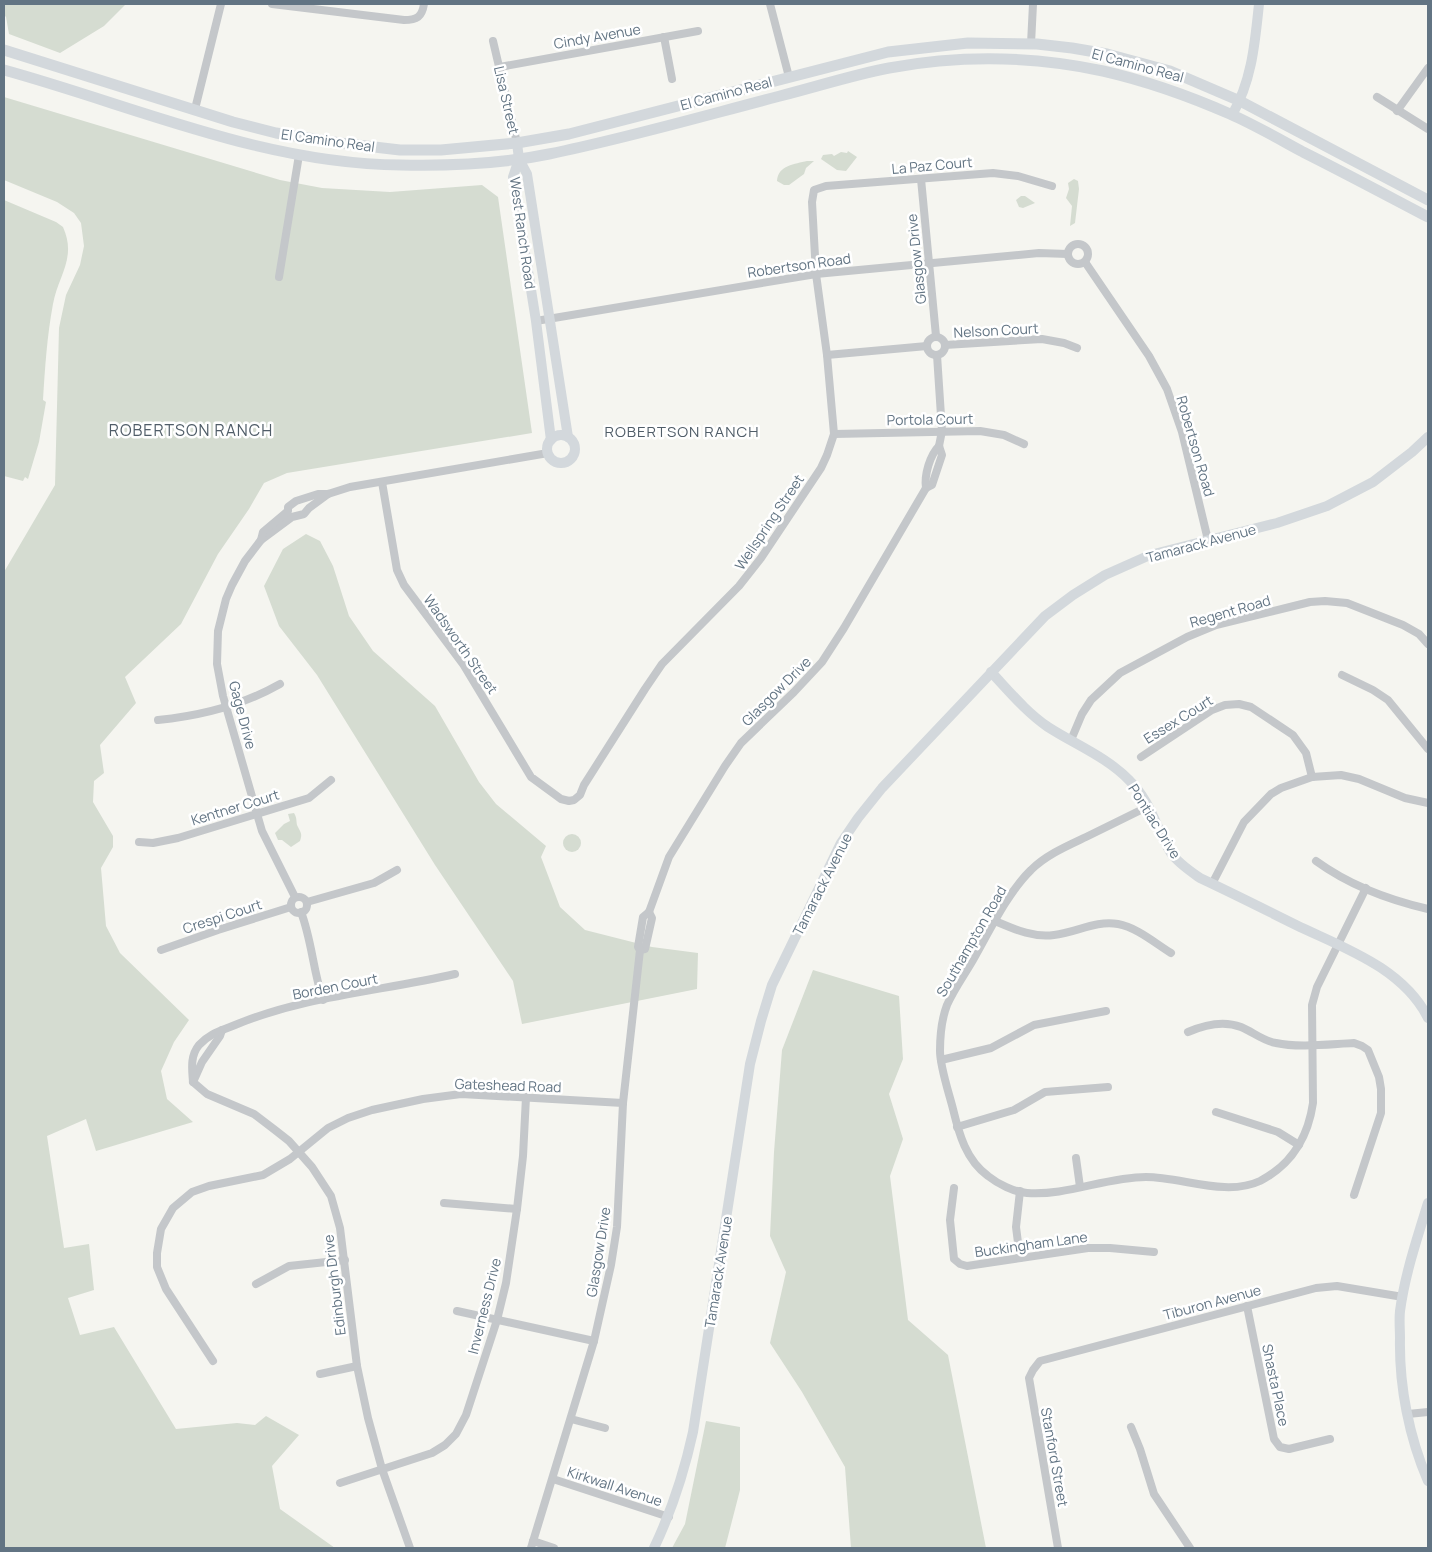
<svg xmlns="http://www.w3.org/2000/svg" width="1432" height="1552" font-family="Manrope,sans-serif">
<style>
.green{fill:#d5dcd1}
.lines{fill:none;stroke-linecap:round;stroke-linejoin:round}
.street{stroke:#c4c7ca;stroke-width:8}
.secondary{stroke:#d3d8dc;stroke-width:10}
.primary{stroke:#d3d8dc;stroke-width:11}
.labels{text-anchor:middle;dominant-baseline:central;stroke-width:5;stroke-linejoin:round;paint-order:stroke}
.street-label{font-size:14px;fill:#627483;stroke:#fff}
.neighbourhood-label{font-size:15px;letter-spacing:1px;fill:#505d68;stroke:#fff}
.quarter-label{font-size:16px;letter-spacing:1px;fill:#505d68;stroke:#fff}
</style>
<rect width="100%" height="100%" fill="#f5f5f0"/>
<g class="green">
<polygon points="4,4 126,4 104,26 60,53 9,34 6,17 4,15"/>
<polygon points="4,97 280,180 322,188 390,192 482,185 498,197 532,433 287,473 264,483 249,509 218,554 181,624 125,677 136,703 100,745 104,773 94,781 93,802 113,836 113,847 101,868 106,926 120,953 189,1020 174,1042 161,1071 167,1099 193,1122 96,1151 86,1119 47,1136 64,1248 89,1244 94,1290 68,1298 80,1335 114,1327 176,1429 237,1423 255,1425 266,1416 299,1435 272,1466 280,1509 335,1548 4,1548 4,572 55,485 59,328 66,295 80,265 84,246 81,223 74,213 57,202 4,180"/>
<polygon points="848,151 857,157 846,171 837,170 821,159 823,155 832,154 834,156 841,152 847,153"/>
<path d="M807 161H814L806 168 804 174 789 185H784L777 181C778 165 795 164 807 161Z"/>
<polygon points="1074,179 1078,181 1079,189 1075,223 1070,226 1072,206 1066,198 1069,189 1068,183"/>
<polygon points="1021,196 1025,196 1035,203 1023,208 1019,207 1016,200"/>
<path d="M4 200 56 222 63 227C77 258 58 276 53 304 47 336 45 368 43 400L46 402 39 442 28 479 25 477 23 481 4 476Z"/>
<polygon points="306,534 320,541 333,566 349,616 373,651 435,706 479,782 496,804 546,846 541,857 560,907 585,930 652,947 698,953 697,989 522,1024 513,981 435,865 317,675 279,626 264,586 283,549"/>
<path d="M294 813C297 818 296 819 297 825 300 832 303 833 300 841L291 847 282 840H278L275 833 284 824 290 821 288 814Z"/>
<circle cx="572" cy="843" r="9"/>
<polygon points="813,970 899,996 903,1059 889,1094 903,1139 890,1176 908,1320 948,1355 986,1548 851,1548 845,1467 802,1392 770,1343 786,1272 770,1236 774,1152 782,1050"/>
<polygon points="706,1421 740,1427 740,1490 725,1548 672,1548 685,1524"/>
</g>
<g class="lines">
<g class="street">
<path d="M272 4 404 20C417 20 422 17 424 4"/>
<polyline points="770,4 789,77"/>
<polyline points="664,37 672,79"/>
<polyline points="493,41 517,143"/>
<polyline points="1031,44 1033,4"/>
<polyline points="500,67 698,31"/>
<polyline points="1377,97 1428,129"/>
<polyline points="195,109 221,4"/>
<polyline points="1397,111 1428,68"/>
<polyline points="921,179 936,336"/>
<circle cx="1078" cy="254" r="10"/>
<polyline points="1085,262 1149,356 1167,389 1182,432 1208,540"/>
<polyline points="279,277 299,155"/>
<polyline points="536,321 816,274 1039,253 1068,254"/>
<circle cx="936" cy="346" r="9"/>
<polyline points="945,345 1042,339 1064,343 1077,348"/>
<polyline points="827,355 927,346"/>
<polyline points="834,434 980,431 1004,435 1024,444"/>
<polyline points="382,482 397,570 404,585 463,664 531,777 561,799 569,801 574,800 580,795 584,785 645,689 662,664 739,586 761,558 821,468 827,455 834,434 827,355 816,274 812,202 814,190 826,186 993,173 1018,176 1052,186"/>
<path d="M926 488C924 475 930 455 939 446"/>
<polyline points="261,540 292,517 304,514 309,508 328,494"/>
<polyline points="1342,675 1373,690 1388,700 1428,749"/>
<path d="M158 720C200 716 243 705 280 684"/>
<polyline points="1071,740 1082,714 1091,700 1120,673 1187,637 1216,625 1310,602 1325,601 1347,603 1403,625 1419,634 1428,644"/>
<polyline points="1141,757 1212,710 1225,705 1239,704 1251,707 1293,735 1306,753 1312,777"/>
<path d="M1147 807C1127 817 1106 827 1086 837 1067 846 1046 855 1031 870 1008 892 989 932 973 960 965 974 954 989 947 1005 942 1018 940 1036 940 1051 940 1067 949 1093 953 1109 959 1134 966 1160 988 1176 998 1184 1014 1192 1027 1193 1067 1196 1106 1177 1146 1177 1182 1177 1226 1197 1260 1181 1291 1165 1308 1137 1313 1103L1312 1005 1317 987 1366 888"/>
<polyline points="139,842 153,843 178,838 309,798 331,780"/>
<path d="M1316 861C1349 885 1389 900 1428 909"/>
<polyline points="1212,884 1244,822 1271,794 1281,788 1312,777 1341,775 1359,779 1405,798 1428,803"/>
<circle cx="299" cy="905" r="8"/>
<polyline points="295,897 262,831 223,696 217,664 218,631 226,599 232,585 245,561 261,540 263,532 288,511 288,507 296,501 318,494 328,494 350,487 548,453"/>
<polyline points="307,902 374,883 397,870"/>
<path d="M301 912C312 941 313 971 323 1000"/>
<path d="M995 921C1014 929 1033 938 1054 935 1076 933 1095 920 1118 924 1136 927 1155 943 1171 953"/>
<polyline points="161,950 218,930 291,907"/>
<polyline points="640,950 645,949 652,918 649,912"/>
<path d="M1188 1032C1204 1025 1223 1020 1241 1027 1253 1032 1263 1041 1276 1043 1298 1048 1331 1044 1354 1043L1362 1046 1368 1050 1379 1077 1381 1089V1113L1354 1195"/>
<polyline points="941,1060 991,1048 1034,1025 1106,1011"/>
<polyline points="194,1080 202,1062 220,1036 222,1030"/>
<polyline points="193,1082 207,1094 254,1114 275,1130 289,1141 312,1167 331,1196 340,1228 357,1366 368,1418 382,1469 410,1548"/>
<path d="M193 1082C192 1069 190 1056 199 1045 210 1033 221 1031 235 1025 305 996 382 991 455 974"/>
<polyline points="1216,1112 1278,1132 1299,1145"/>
<polyline points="957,1127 1014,1110 1045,1092 1108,1087"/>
<polyline points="1076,1158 1080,1187"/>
<polyline points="954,1188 950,1220 954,1259 960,1264 967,1266 1088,1248 1110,1248 1154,1252"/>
<polyline points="444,1203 517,1209"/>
<polyline points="1020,1258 1016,1227 1020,1191"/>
<polyline points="256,1284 289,1266 345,1260"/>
<polyline points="1247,1306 1274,1439 1280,1447 1289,1449 1330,1439"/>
<polyline points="457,1311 594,1341"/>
<polyline points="213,1361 166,1289 157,1267 157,1253 161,1229 173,1208 192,1192 209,1186 263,1175 290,1159 328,1128 348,1118 372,1110 423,1099 461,1094 623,1103"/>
<polyline points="320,1374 357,1366"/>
<polyline points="1408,1414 1428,1412"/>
<polyline points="571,1419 605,1428"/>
<polyline points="1131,1427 1140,1449 1154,1494 1190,1548"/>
<polyline points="553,1479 669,1517"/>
<polyline points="340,1483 432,1453 445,1445 456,1434 466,1415 497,1320 506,1283 517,1209 523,1156 526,1097"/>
<polyline points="533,1541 554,1548"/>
<polyline points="531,1548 594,1341 611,1265 617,1227 623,1103 640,950 638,947 643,917 649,912 669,857 725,766 741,743 794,692 822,662 844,628 926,488 932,485 942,455 939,446 942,431 937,355"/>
<polyline points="1058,1548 1029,1378 1033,1370 1040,1361 1316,1288 1337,1286 1403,1297"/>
</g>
<g class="secondary">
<path d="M1232 115C1252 81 1255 42 1259 4"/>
<polyline points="517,143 519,159 527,174 568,437"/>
<polyline points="519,159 513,177 536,321 551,440"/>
<circle cx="561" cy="449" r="14"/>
<path d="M991 672C1009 691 1026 712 1048 727 1076 745 1107 757 1130 781 1150 800 1157 830 1171 853 1178 863 1190 871 1200 878 1232 893 1264 909 1296 925 1344 948 1403 968 1428 1018"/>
<path d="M1428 1203C1417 1239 1405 1274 1400 1311 1399 1320 1400 1329 1400 1338 1399 1386 1409 1437 1428 1481"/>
<path d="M654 1548C672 1510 684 1473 693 1432L750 1064 761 1021 772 985 841 843 858 818 882 788 1045 616 1073 595 1105 575 1150 555 1277 523 1327 506 1373 482 1412 452 1428 437"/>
</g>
<g class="primary">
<polyline points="4,50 233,122 276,133 340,143 400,150 441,150 517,143 569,134 888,52 968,43 1037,44 1072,48 1107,54 1170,71 1240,101 1428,200"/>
<path d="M4 70C135 106 263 164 401 165 450 166 501 164 549 154 627 138 703 116 780 96 816 87 852 75 889 68 960 55 1033 56 1103 71 1147 81 1189 96 1230 114 1255 125 1279 139 1303 152 1345 173 1386 195 1428 217"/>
</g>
</g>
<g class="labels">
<g class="street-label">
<text transform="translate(597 36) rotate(-10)">Cindy Avenue</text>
<text transform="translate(1138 65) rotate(15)">El Camino Real</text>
<text transform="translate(726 93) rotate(-15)">El Camino Real</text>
<text transform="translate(507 100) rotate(77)">Lisa Street</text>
<text transform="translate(328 140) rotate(8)">El Camino Real</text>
<text transform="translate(932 165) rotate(-5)">La Paz Court</text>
<text transform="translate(523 233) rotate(82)">West Ranch Road</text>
<text transform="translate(916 259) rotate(-96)">Glasgow Drive</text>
<text transform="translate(799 265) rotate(-8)">Robertson Road</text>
<text transform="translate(996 330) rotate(-3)">Nelson Court</text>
<text transform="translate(930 419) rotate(-1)">Portola Court</text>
<text transform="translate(1196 446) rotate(74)">Robertson Road</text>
<text transform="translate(769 522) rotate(-56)">Wellspring Street</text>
<text transform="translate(1201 543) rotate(-15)">Tamarack Avenue</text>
<text transform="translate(1230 611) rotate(-16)">Regent Road</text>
<text transform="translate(461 644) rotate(55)">Wadsworth Street</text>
<text transform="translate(776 691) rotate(-45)">Glasgow Drive</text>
<text transform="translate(243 715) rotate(75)">Gage Drive</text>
<text transform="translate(1178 719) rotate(-32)">Essex Court</text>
<text transform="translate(235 807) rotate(-17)">Kentner Court</text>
<text transform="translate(1155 821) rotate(58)">Pontiac Drive</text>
<text transform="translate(822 884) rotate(-63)">Tamarack Avenue</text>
<text transform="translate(222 916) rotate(-18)">Crespi Court</text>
<text transform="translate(971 941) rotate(-60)">Southampton Road</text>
<text transform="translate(335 986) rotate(-11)">Borden Court</text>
<text transform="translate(508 1085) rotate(2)">Gateshead Road</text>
<text transform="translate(1031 1244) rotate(-8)">Buckingham Lane</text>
<text transform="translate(598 1252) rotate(-81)">Glasgow Drive</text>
<text transform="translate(718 1272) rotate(-81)">Tamarack Avenue</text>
<text transform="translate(334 1285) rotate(-97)">Edinburgh Drive</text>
<text transform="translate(1212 1302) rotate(-15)">Tiburon Avenue</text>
<text transform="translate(484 1306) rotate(-76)">Inverness Drive</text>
<text transform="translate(1276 1385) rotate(78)">Shasta Place</text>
<text transform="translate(1055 1457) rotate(80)">Stanford Street</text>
<text transform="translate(615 1486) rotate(18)">Kirkwall Avenue</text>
</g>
<g class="neighbourhood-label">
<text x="682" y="431">ROBERTSON RANCH</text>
</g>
<g class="quarter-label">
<text x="191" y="430">ROBERTSON RANCH</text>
</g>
</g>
<rect width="1432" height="1552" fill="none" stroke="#627483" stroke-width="10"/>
</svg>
